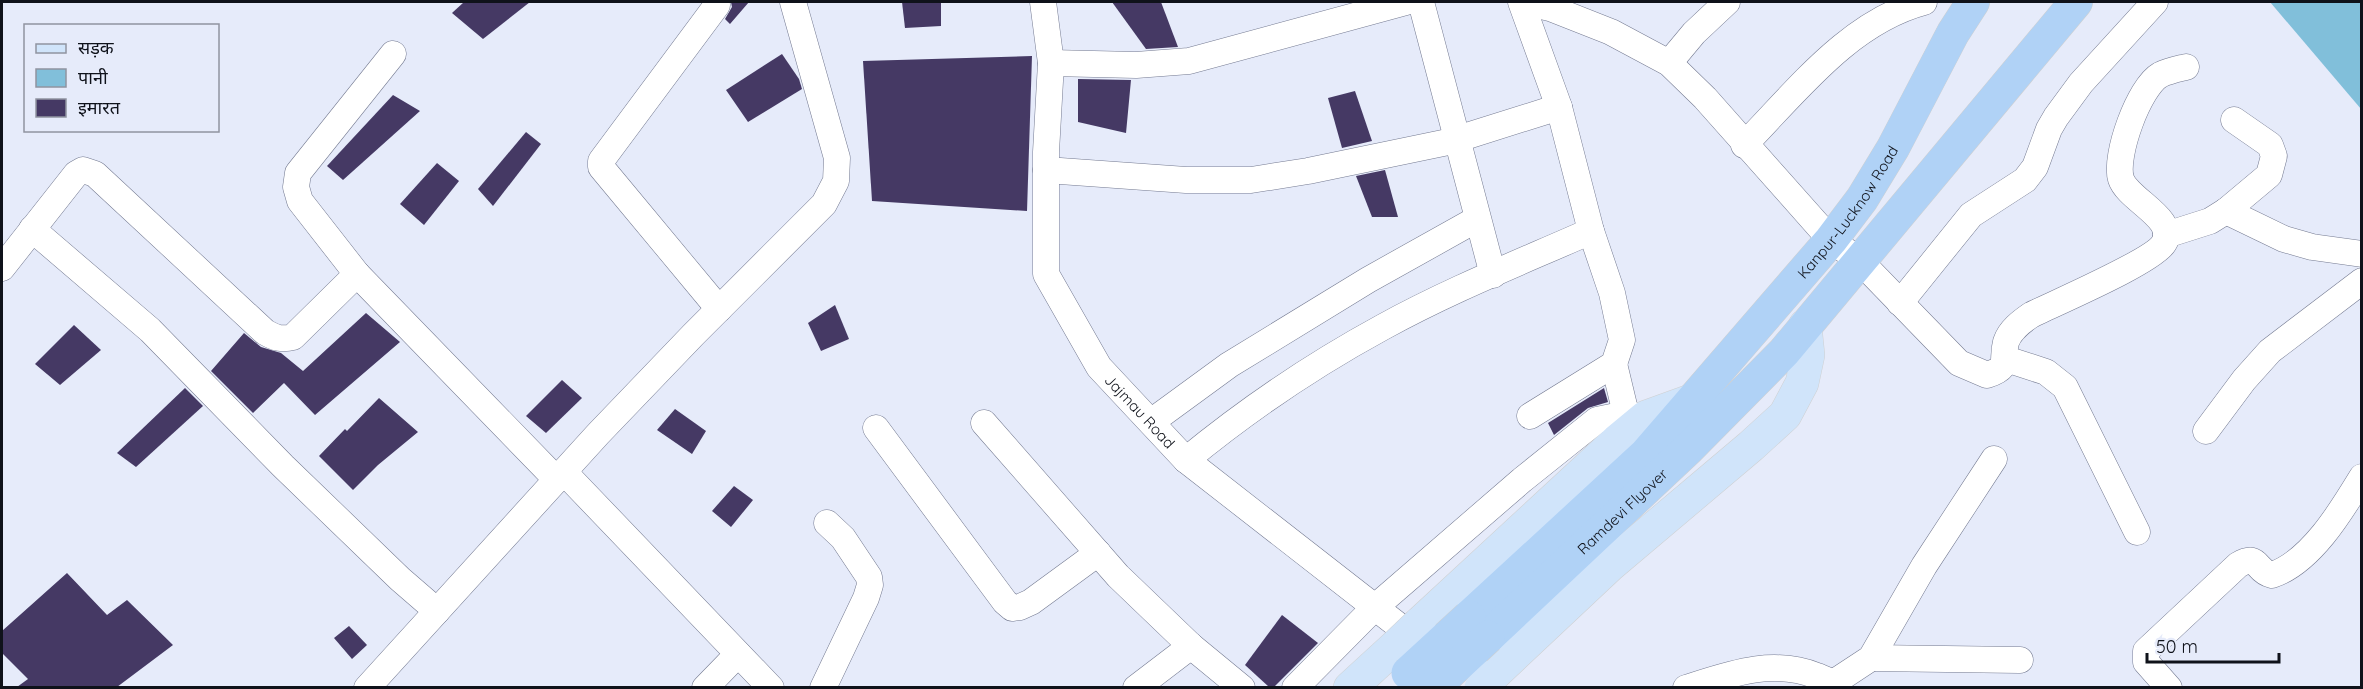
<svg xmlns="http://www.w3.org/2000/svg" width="2363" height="689" font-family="Quicksand,'Noto Sans Devanagari',sans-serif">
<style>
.water{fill:#81bfda}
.building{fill:#453964}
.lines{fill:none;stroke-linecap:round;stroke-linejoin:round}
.minor-casing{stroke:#747a91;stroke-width:27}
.major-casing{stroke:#cfd0d1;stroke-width:34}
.highway-casing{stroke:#cfd0d1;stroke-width:34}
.minor{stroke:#fff;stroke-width:26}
.major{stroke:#d0e4fa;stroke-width:33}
.highway{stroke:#b0d2f6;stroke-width:33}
.major-bridge-casing{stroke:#cfd0d1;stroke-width:34;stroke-linecap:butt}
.highway-bridge-casing{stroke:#cfd0d1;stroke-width:34;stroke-linecap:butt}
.major-bridge{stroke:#d0e4fa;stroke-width:33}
.highway-bridge{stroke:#b0d2f6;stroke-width:33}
.labels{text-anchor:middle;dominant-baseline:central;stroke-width:6;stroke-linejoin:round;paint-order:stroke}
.street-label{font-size:15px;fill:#0f121a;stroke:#e6ebfa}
</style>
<rect width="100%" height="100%" fill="#e6ebfa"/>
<polygon class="water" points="2270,2 2361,2 2361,109"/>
<g class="building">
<polygon points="464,2 530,2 483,39 452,13"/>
<polygon points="731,2 749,2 730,24 725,19 732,7"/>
<polygon points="902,2 941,2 941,26 905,28"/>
<polygon points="1112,2 1161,2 1178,47 1146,49"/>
<polygon points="782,54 799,79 802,89 748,122 726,90"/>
<polygon points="1032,56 1027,211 872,201 863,61"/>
<polygon points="1078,79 1131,80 1126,133 1078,122"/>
<polygon points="1355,91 1372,141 1342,148 1328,98"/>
<polygon points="393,95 420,111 343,180 327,166"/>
<polygon points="526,132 541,144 493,206 478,189"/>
<polygon points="437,163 459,181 424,225 400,204"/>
<polygon points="1385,170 1398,217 1372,217 1356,176"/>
<polygon points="835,305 849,339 821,351 808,323"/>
<polygon points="366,313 400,342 315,415 284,383 253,413 211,371 244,333 261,347 281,353 303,371"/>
<polygon points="74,325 101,350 60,385 35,364"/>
<polygon points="562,380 582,398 546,433 526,416"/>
<polygon points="185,388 203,406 136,467 117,453"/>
<polygon points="1604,388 1608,402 1588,408 1554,435 1548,423"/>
<polygon points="379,398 418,432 378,465 353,490 319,456 345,429 347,431"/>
<polygon points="675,409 706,431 692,454 657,430"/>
<polygon points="734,486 753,500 731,527 712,511"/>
<polygon points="67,573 107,615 127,600 173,645 117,687 17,687 28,679 2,653 2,631"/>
<polygon points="1282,615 1318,643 1274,687 1269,687 1245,665"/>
<polygon points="349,626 367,645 352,659 334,638"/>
</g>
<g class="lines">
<g class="minor-casing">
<g id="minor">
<path id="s1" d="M1043 2 1051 63 1046 152V274L1099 367 1186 460 1422 644"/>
<polyline points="1421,2 1493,275"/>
<polyline points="1521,2 1559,107 1591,231 1612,293 1622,340 1614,364 1530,416"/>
<path d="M1524 2 1550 8 1611 32 1669 63 1705 98 1831 240 1860 261 1959 363 1987 375C2011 367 2001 361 2006 342 2010 330 2021 322 2031 315 2055 303 2154 261 2164 243 2178 219 2128 200 2121 179 2114 156 2139 87 2160 75 2168 71 2178 69 2186 67"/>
<polyline points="717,5 601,161 601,167 719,309"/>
<polyline points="1051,63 1136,65 1189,61 1406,2"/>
<polyline points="1669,63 1694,33 1727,2"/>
<path d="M1744 145C1797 91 1849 22 1924 2"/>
<polyline points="1046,170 1186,180 1251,180 1308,171 1448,142 1559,107"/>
<polyline points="2226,211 2284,239 2312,247 2362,254"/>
<polyline points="32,229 150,330 283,466 400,579 437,611"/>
<polyline points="2166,235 2210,221 2226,211 2269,175 2274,156 2270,145 2234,120"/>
<path d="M2 268 76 174 83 170 95 174 265 332C275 338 282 340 293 337L357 274 557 480"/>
<polyline points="357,274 300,201 296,187 298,173 393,54"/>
<polyline points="1900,303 1971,215 2025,180 2035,167 2049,129 2056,117 2081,83 2155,2"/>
<polyline points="2006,359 2046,372 2065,387 2137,532"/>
<polyline points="1614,364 1626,414"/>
<polyline points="1151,422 1229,365 1368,280 1477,219"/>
<polyline points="984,423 1118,576 1191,646 1242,688"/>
<polyline points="876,428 1005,602 1012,608 1020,607 1031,602 1098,553"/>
<polyline points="2206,431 2244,380 2270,351 2362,281"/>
<path d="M1186 460C1248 409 1313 365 1383 327 1450 290 1521 262 1591 231"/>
<polyline points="564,472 771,688"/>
<polyline points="1871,658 2020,660"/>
<polyline points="1833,683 1871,658 1924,566 1994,459"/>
<polyline points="367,688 598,434 693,335 824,204 836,181 837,158 793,2"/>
<polyline points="705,688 738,654"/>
<polyline points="823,688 866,598 870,585 869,577 843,538 827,523"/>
<polyline points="1136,688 1191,646"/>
<polyline points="1295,688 1374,608 1522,480 1597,420 1626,414 1646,417"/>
<path d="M1686 688C1730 674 1772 658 1817 676 1824 679 1832 681 1837 688"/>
<path d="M2169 688 2146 662V651L2238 565C2260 552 2254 571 2272 575 2311 562 2342 510 2362 477"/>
</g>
</g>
<g class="major-casing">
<g id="major">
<polyline points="1419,624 1617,441 1646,417 1693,400"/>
<polyline points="1491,677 1609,566 1751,446 1785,415 1802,383 1808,355 1805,326"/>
<polyline points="1350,688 1398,644"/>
</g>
</g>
<g class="highway-casing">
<g id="highway">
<path id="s2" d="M1469 617 1645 455 1831 240 1862 199 1893 148 1953 33 1973 2"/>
<path id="s3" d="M1488 637 1689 448 1784 352 2076 2"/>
</g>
</g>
<use href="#minor" class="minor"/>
<use href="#major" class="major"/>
<use href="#highway" class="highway"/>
<g class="major-bridge-casing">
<g id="major-bridge">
<polyline points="1398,644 1419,624"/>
<polyline points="1481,688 1491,677"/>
</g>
</g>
<g class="highway-bridge-casing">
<g id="highway-bridge">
<polyline points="1408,673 1469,617"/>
<polyline points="1433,688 1488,637"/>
</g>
</g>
<use href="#major-bridge" class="major-bridge"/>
<use href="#highway-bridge" class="highway-bridge"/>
</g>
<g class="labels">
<g class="street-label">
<text stroke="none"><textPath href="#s2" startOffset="556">Kanpur-Lucknow Road</textPath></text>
<text stroke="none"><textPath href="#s1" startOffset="440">Jajmau Road</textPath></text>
<text stroke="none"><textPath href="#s3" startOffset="184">Ramdevi Flyover</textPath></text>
</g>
</g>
<rect width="2363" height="689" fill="none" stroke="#0f121a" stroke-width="6"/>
<rect x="24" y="24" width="195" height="108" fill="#e6ebfa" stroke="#9094a0" stroke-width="1.5"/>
<rect x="36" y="44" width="30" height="9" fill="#d0e4fa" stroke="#9094a0" stroke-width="1.5"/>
<text x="78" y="54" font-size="18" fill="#0f121a">सड़क</text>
<rect x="36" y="69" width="30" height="18" fill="#81bfda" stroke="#9094a0" stroke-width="1.5"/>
<text x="78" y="84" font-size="18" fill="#0f121a">पानी</text>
<rect x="36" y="99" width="30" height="18" fill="#453964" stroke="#9094a0" stroke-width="1.5"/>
<text x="78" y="114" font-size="18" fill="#0f121a">इमारत</text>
<path d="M2147 653v9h132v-9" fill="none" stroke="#0f121a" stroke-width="3"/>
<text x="2156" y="653" font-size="18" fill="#0f121a" stroke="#e6ebfa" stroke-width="4.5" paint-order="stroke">50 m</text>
</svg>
